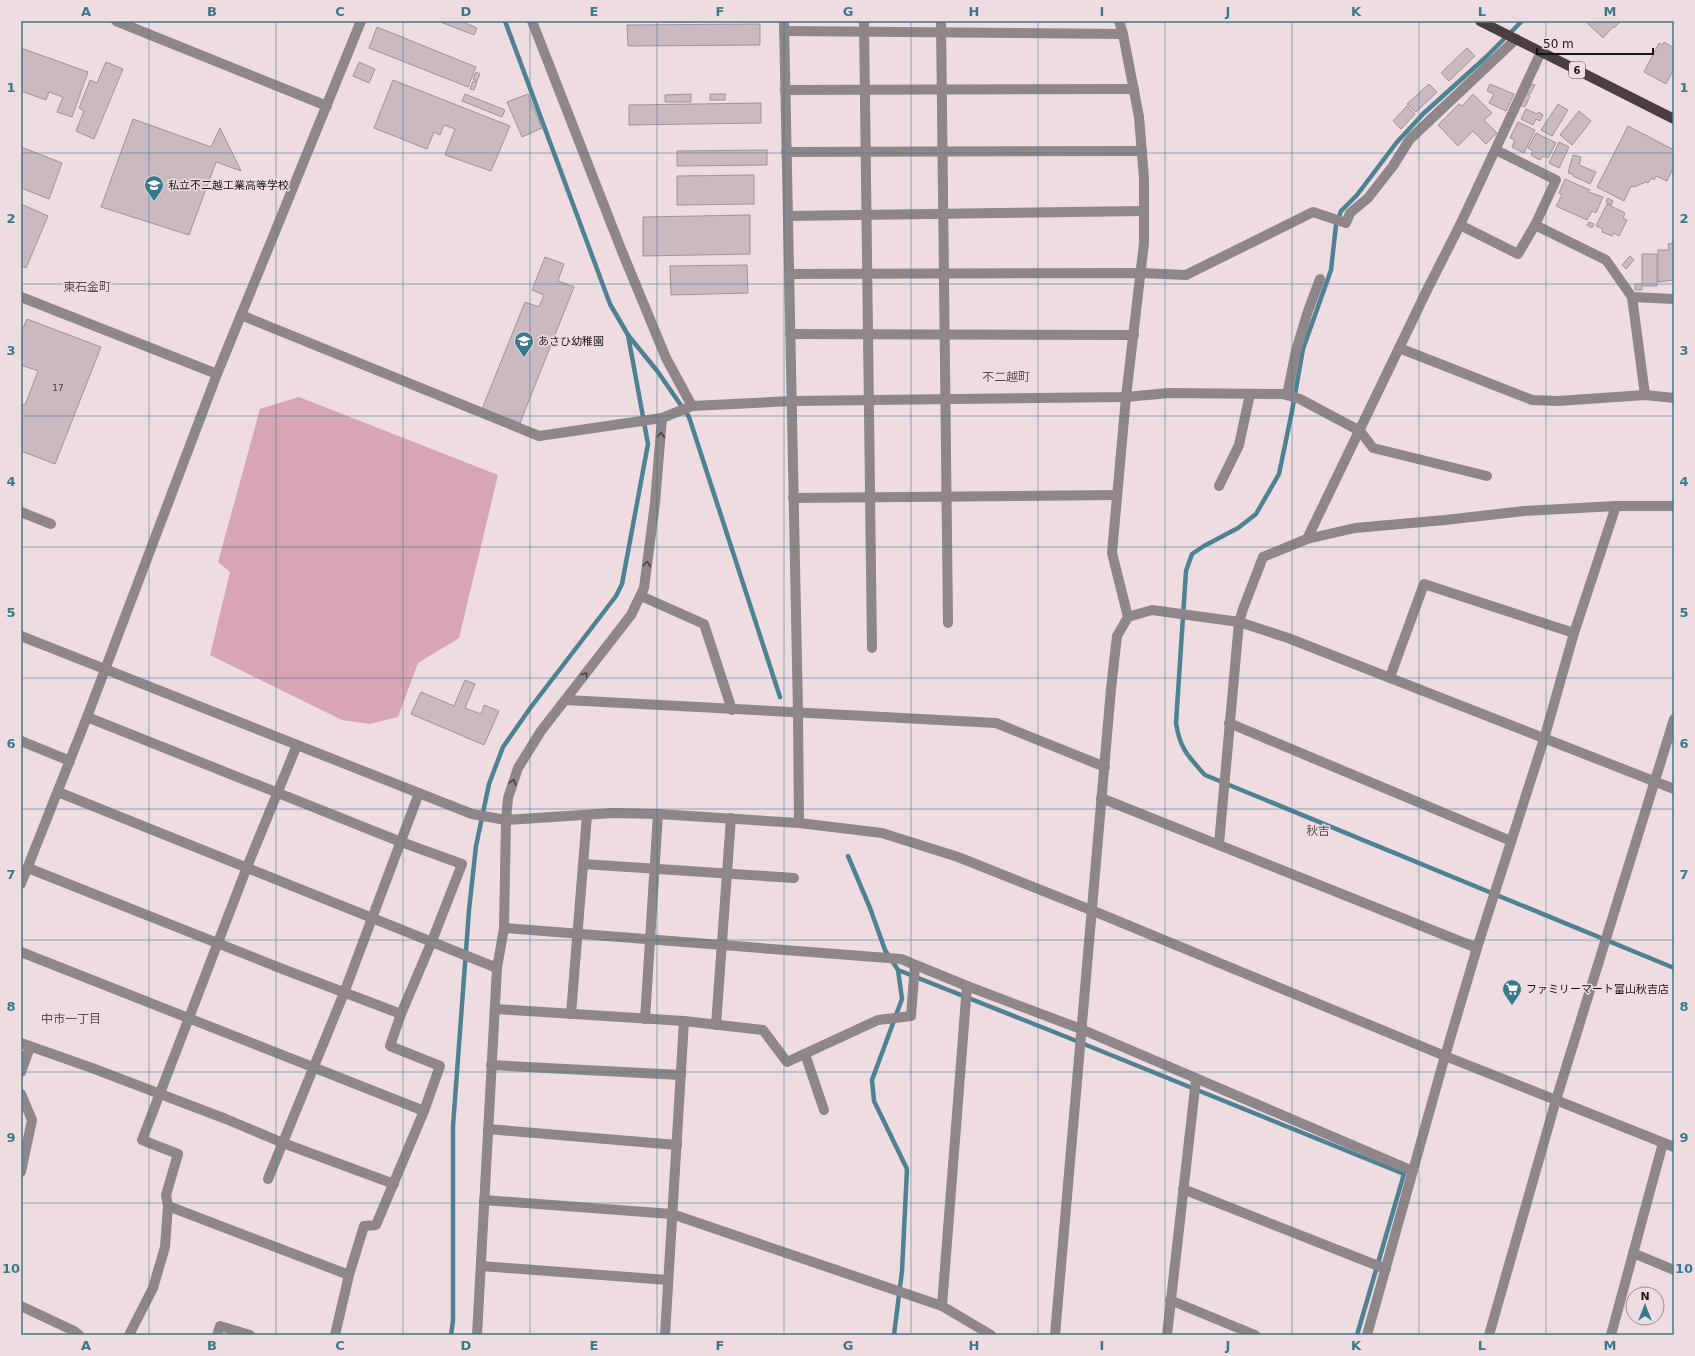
<svg xmlns="http://www.w3.org/2000/svg" width="1695" height="1356" font-family="'DejaVu Sans','Noto Sans JP',sans-serif">
<style>
.green{fill:#d7a5b4}
.lines{fill:none;stroke-linecap:round;stroke-linejoin:round}
.stream{stroke:#4e8293;stroke-width:4.5}
.building{fill:#cab9be;stroke:#a29297}
.minor{stroke:#8e8688;stroke-width:10}
.major{stroke:#4a3e41;stroke-width:10}
.oneway{stroke:#484142}
.grid{fill:none;stroke:#38798c;stroke-width:1;stroke-opacity:0.55}
.labels{text-anchor:middle;dominant-baseline:central;stroke-width:3;stroke-linejoin:round;paint-order:stroke}
.number-label{font-size:9px;fill:#453c3e}
.shield{fill:#eedce1;stroke:#594f52;stroke-width:1}
.shield-label{font-size:10px;font-weight:bold;fill:#191314}
.poi-label{font-size:11px;fill:#191314;stroke:#eedce1;text-anchor:start}
.neighbourhood-label{font-size:12px;fill:#5a4c50;stroke:#eedce1}
.neatline{fill:none;stroke:#38798c;stroke-width:1.5}
.grid-label{font-size:13px;text-anchor:middle;font-weight:bold;fill:#38798c}
</style>
<rect width="100%" height="100%" fill="#eedce1"/>
<polygon class="green" points="299,397 498,475 459,638 418,663 398,717 370,724 342,720 210,655 230,572 218,562 260,409"/>
<g class="lines">
<g class="stream">
<polyline points="505,21 610,304 628,335 658,372 689,417 780,697"/>
<path d="M1522 21 1485 58 1424 113 1397 142 1357 195 1341 211 1336 225 1331 270 1303 349 1292 411 1279 474 1256 514 1238 528 1204 546 1192 554 1186 571 1176 723C1180 749 1188 756 1205 775L1674 968"/>
<polyline points="848,856 870,908 885,950 898,970 1069,1038 1404,1174 1357,1335"/>
<polyline points="451,1335 453,1321 453,1126 469,910 476,846 489,784 503,747 531,707 616,596 622,584 648,444 628,335"/>
<polyline points="894,1335 902,1271 907,1169 874,1101 872,1080 902,999 898,970"/>
</g>
</g>
<g class="building">
<polygon points="438,21 461,21 477,28 474,35"/>
<rect x="664" y="21" width="26" height="1"/>
<polygon points="1585,21 1621,21 1614,28 1613,27 1603,38"/>
<polygon points="760,24 760,45 628,46 627,25"/>
<polygon points="377,27 476,67 468,87 369,48"/>
<polygon points="1664,42 1674,48 1674,69 1666,84 1644,72 1659,43 1662,45"/>
<polygon points="21,48 88,72 72,117 57,112 63,97 49,92 46,100 21,91"/>
<polygon points="1467,48 1475,56 1449,81 1441,73"/>
<polygon points="106,62 123,69 94,139 76,131 84,111 79,108 90,80 97,83"/>
<polygon points="359,62 375,69 369,83 353,76"/>
<polygon points="476,72 480,74 477,81 473,79"/>
<polygon points="393,80 510,126 491,171 445,155 455,129 444,125 440,135 434,132 427,149 374,128"/>
<polygon points="473,81 477,82 474,90 470,89"/>
<polygon points="1429,84 1437,92 1416,112 1407,104"/>
<polygon points="1490,84 1514,94 1506,111 1489,103 1494,94 1487,91"/>
<polygon points="1531,84 1535,85 1530,94 1527,93"/>
<polygon points="465,94 505,110 502,117 462,101"/>
<polygon points="528,94 542,128 522,137 507,102"/>
<polygon points="691,94 691,102 665,102 665,95"/>
<rect x="710" y="94" width="15" height="6"/>
<polygon points="1473,94 1492,113 1484,120 1497,133 1486,144 1473,131 1458,146 1438,125 1459,104 1462,106"/>
<polygon points="1526,94 1530,96 1525,107 1520,105"/>
<polygon points="761,103 761,123 629,125 629,105"/>
<polygon points="1558,104 1568,110 1552,136 1541,130"/>
<polygon points="1407,106 1415,114 1401,129 1393,121"/>
<polygon points="1526,109 1537,114 1539,112 1543,115 1540,121 1536,119 1533,125 1521,119"/>
<polygon points="1579,111 1591,121 1572,145 1560,135"/>
<polygon points="133,119 211,147 220,128 241,171 216,162 189,235 101,207"/>
<polygon points="1518,122 1535,130 1524,153 1512,147 1515,140 1510,138"/>
<polygon points="1628,126 1674,150 1674,166 1667,181 1656,176 1654,180 1652,178 1648,183 1646,182 1634,187 1631,186 1624,201 1597,187"/>
<polygon points="1536,133 1556,143 1548,158 1543,156 1540,160 1531,155 1533,151 1528,148"/>
<polygon points="1559,142 1569,147 1559,168 1549,163"/>
<polygon points="21,147 62,163 49,199 21,188"/>
<polygon points="767,150 767,165 677,166 677,151"/>
<polygon points="1573,155 1581,157 1579,165 1596,172 1590,184 1573,176 1573,174 1568,173"/>
<polygon points="754,175 754,204 677,205 677,176"/>
<polygon points="1565,179 1590,190 1588,192 1603,197 1596,213 1592,211 1587,220 1556,206 1562,195 1559,193"/>
<polygon points="1608,198 1613,201 1611,205 1606,202"/>
<polygon points="21,204 48,216 26,268 21,266"/>
<polygon points="1607,204 1625,213 1623,218 1627,220 1619,236 1614,233 1612,236 1602,232 1603,229 1596,226"/>
<polygon points="750,215 750,254 643,256 643,217"/>
<polygon points="1589,222 1594,224 1592,228 1587,225"/>
<polygon points="1674,243 1674,280 1658,282 1658,250 1669,250 1668,244"/>
<polygon points="1642,254 1657,254 1657,286 1642,286 1642,290 1635,290 1635,284 1642,284"/>
<polygon points="1630,256 1634,260 1626,269 1622,265"/>
<polygon points="545,257 564,264 558,281 574,287 520,423 482,409 525,302 539,307 544,295 532,290"/>
<polygon points="747,265 748,293 671,295 670,266"/>
<polygon points="27,319 101,347 55,464 21,451 21,404 25,405 38,371 21,365 21,333"/>
<polygon points="465,680 475,684 465,708 481,714 484,705 499,711 484,745 411,714 421,692 454,706"/>
</g>
<g class="lines">
<g class="minor">
<polyline points="116,21 327,106"/>
<polyline points="532,21 621,249 666,358 692,406"/>
<polyline points="784,21 798,712 799,823"/>
<polyline points="864,21 872,648"/>
<polyline points="941,21 948,623"/>
<polyline points="1119,21 1123,34 1139,117 1144,179 1144,243 1126,397 1112,553 1128,617"/>
<polyline points="784,31 1123,34"/>
<polyline points="785,90 1134,89"/>
<polyline points="1496,150 1556,180 1535,225 1606,260 1632,297 1645,395"/>
<polyline points="786,152 1142,151"/>
<polyline points="788,216 1144,211"/>
<polyline points="1460,225 1518,254 1535,225"/>
<polyline points="789,274 1141,273 1186,275 1313,212 1346,223 1350,213 1368,198 1393,166 1410,139 1516,39"/>
<polyline points="21,297 217,374"/>
<polyline points="1632,297 1674,299"/>
<polyline points="241,315 539,436 662,418 692,406 792,401 1126,397 1169,393 1283,394 1300,399 1360,431 1373,448 1487,476"/>
<polyline points="790,334 1134,335"/>
<polyline points="1399,348 1532,400 1558,401 1645,395 1674,398"/>
<polyline points="1287,395 1296,351 1308,311 1320,279"/>
<polyline points="1219,486 1239,445 1250,394"/>
<polyline points="793,498 1117,495"/>
<polyline points="21,512 51,524"/>
<polyline points="1307,539 1428,288 1460,225 1541,52"/>
<polyline points="641,596 704,624 732,710"/>
<polyline points="21,636 472,814 506,820 613,813 658,814 799,823 882,833 958,857 1091,910 1445,1056 1674,1147"/>
<polyline points="1390,677 1424,584 1574,633"/>
<polyline points="566,700 996,723 1105,767"/>
<polyline points="87,717 401,842 462,864 432,941 401,1014 390,1046 440,1066 424,1111 376,1225 364,1226 349,1275"/>
<polyline points="1229,723 1511,841"/>
<polyline points="21,741 70,761"/>
<polyline points="58,792 497,968"/>
<polyline points="1101,798 1477,948"/>
<polyline points="1219,844 1239,622 1243,609 1263,557 1307,539 1355,528 1445,520 1524,511 1616,506 1674,506"/>
<polyline points="583,864 794,878"/>
<polyline points="28,868 285,970 401,1014"/>
<polyline points="21,884 87,717 217,374 361,21"/>
<polyline points="504,928 901,959 967,986 1081,1029 1413,1171"/>
<polyline points="21,952 424,1111"/>
<polyline points="496,1009 684,1021 763,1030 787,1062 878,1020 911,1016 915,965"/>
<polyline points="571,1014 587,815"/>
<polyline points="645,1019 658,814"/>
<polyline points="716,1025 731,818"/>
<polyline points="21,1043 92,1068 226,1119 283,1143 394,1184"/>
<polyline points="805,1054 824,1110"/>
<polyline points="491,1065 681,1075"/>
<polyline points="21,1072 30,1047"/>
<polyline points="21,1094 32,1120 21,1172"/>
<polyline points="488,1129 677,1145"/>
<polyline points="268,1179 344,993 419,793"/>
<polyline points="1183,1189 1386,1269"/>
<polyline points="484,1200 672,1214 942,1306 991,1335"/>
<polyline points="168,1206 349,1275 335,1335"/>
<polyline points="1633,1253 1674,1270"/>
<polyline points="481,1266 668,1280"/>
<polyline points="1170,1300 1255,1335"/>
<polyline points="21,1306 74,1331 79,1335"/>
<polyline points="942,1306 967,986"/>
<polyline points="129,1335 153,1288 165,1247 168,1206 166,1195 178,1154 142,1140 247,867 297,745"/>
<polyline points="217,1335 220,1326 250,1335"/>
<polyline points="477,1335 497,968 504,928 506,820 508,798 518,768 541,731 631,615 644,588 655,503 662,418"/>
<polyline points="665,1335 684,1021"/>
<polyline points="1055,1335 1111,689 1117,636 1128,617 1152,610 1239,622 1288,638 1674,789"/>
<polyline points="1167,1335 1196,1079"/>
<polyline points="1367,1335 1445,1056 1477,948 1544,739 1574,633 1616,506"/>
<polyline points="1489,1335 1556,1100 1674,719"/>
<polyline points="1611,1335 1663,1143"/>
</g>
<polyline class="major" points="1480,21 1674,119"/>
</g>
<defs><path id="oneway-chevron" d="M-2-3.5L2.5 0L-2 3.5" fill="none" stroke-width="1.6" stroke-linecap="round" stroke-linejoin="round"/></defs>
<g class="oneway">
<use href="#oneway-chevron" transform="translate(661 435) rotate(-85)"/>
<use href="#oneway-chevron" transform="translate(647 564) rotate(-83)"/>
<use href="#oneway-chevron" transform="translate(585 675) rotate(-53)"/>
<use href="#oneway-chevron" transform="translate(513 782) rotate(-73)"/>
</g>
<path class="grid" d="M149 21V1335M276 21V1335M403 21V1335M530 21V1335M657 21V1335M784 21V1335M911 21V1335M1038 21V1335M1165 21V1335M1292 21V1335M1419 21V1335M1546 21V1335M21 153H1674M21 284H1674M21 416H1674M21 547H1674M21 678H1674M21 809H1674M21 940H1674M21 1072H1674M21 1203H1674"/>
<defs>
<g id="school-pin" transform="scale(1)"><path d="M0 17L-7.5 6A9.5 9.5 0 1 1 7.5 6Z" fill="#38798c" stroke="#eedce1"/><path d="M0-5L7-2L0 1L-7-2ZM-4 1L0 2.5L4 1V4Q0 6-4 4Z" fill="#fff"/></g>
<g id="supermarket-pin" transform="scale(1)"><path d="M0 17L-7.5 6A9.5 9.5 0 1 1 7.5 6Z" fill="#38798c" stroke="#eedce1"/><path d="M-6-5.5h2.5l.6 2H6L4.5 2H-2.5L-4.4-4H-6ZM-1.5 3.2a1.3 1.3 0 1 0 .1 0ZM3 3.2a1.3 1.3 0 1 0 .1 0Z" fill="#fff"/></g>
</defs>
<g fill-rule="evenodd">
<use href="#school-pin" x="154" y="185"/>
<use href="#school-pin" x="524" y="341"/>
<use href="#supermarket-pin" x="1512" y="989"/>
</g>
<g class="labels">
<g class="number-label">
<text x="58" y="388">17</text>
</g>
<rect class="shield" x="1569" y="62" width="16" height="16" rx="3"/>
<g class="shield-label">
<text x="1577" y="70">6</text>
</g>
<g class="poi-label">
<text x="168" y="185">私立不二越工業高等学校</text>
<text x="538" y="341">あさひ幼稚園</text>
<text x="1526" y="989">ファミリーマート富山秋吉店</text>
</g>
<g class="neighbourhood-label">
<text x="87" y="287">東石金町</text>
<text x="1006" y="377">不二越町</text>
<text x="1318" y="831">秋吉</text>
<text x="71" y="1019">中市一丁目</text>
</g>
</g>
<rect width="1695" height="1356" fill="none" stroke="#eedce1" stroke-width="44"/>
<g transform="translate(1645 1306)"><circle r="19" fill="#eedce1" stroke="#998c8f"/>
<path d="M0-3L7 15L0 10L-7 15Z" fill="#38798c"/>
<text y="-6" font-size="11" font-weight="bold" text-anchor="middle" fill="#191314">N</text>
</g>
<path d="M1537 48v6h116v-6" fill="none" stroke="#191314" stroke-width="2"/>
<text x="1543" y="48" font-size="12" fill="#191314" stroke="#eedce1" stroke-width="3" paint-order="stroke">50 m</text>
<rect x="22" y="22" width="1651" height="1312" class="neatline"/>
<g class="grid-label">
<text x="86" y="16">A</text>
<text x="212" y="16">B</text>
<text x="340" y="16">C</text>
<text x="466" y="16">D</text>
<text x="594" y="16">E</text>
<text x="720" y="16">F</text>
<text x="848" y="16">G</text>
<text x="974" y="16">H</text>
<text x="1102" y="16">I</text>
<text x="1228" y="16">J</text>
<text x="1356" y="16">K</text>
<text x="1482" y="16">L</text>
<text x="1610" y="16">M</text>
<text x="11" y="92">1</text>
<text x="1684" y="92">1</text>
<text x="11" y="223">2</text>
<text x="1684" y="223">2</text>
<text x="11" y="355">3</text>
<text x="1684" y="355">3</text>
<text x="11" y="486">4</text>
<text x="1684" y="486">4</text>
<text x="11" y="617">5</text>
<text x="1684" y="617">5</text>
<text x="11" y="748">6</text>
<text x="1684" y="748">6</text>
<text x="11" y="879">7</text>
<text x="1684" y="879">7</text>
<text x="11" y="1011">8</text>
<text x="1684" y="1011">8</text>
<text x="11" y="1142">9</text>
<text x="1684" y="1142">9</text>
<text x="11" y="1273">10</text>
<text x="1684" y="1273">10</text>
<text x="86" y="1350">A</text>
<text x="212" y="1350">B</text>
<text x="340" y="1350">C</text>
<text x="466" y="1350">D</text>
<text x="594" y="1350">E</text>
<text x="720" y="1350">F</text>
<text x="848" y="1350">G</text>
<text x="974" y="1350">H</text>
<text x="1102" y="1350">I</text>
<text x="1228" y="1350">J</text>
<text x="1356" y="1350">K</text>
<text x="1482" y="1350">L</text>
<text x="1610" y="1350">M</text>
</g>
</svg>
